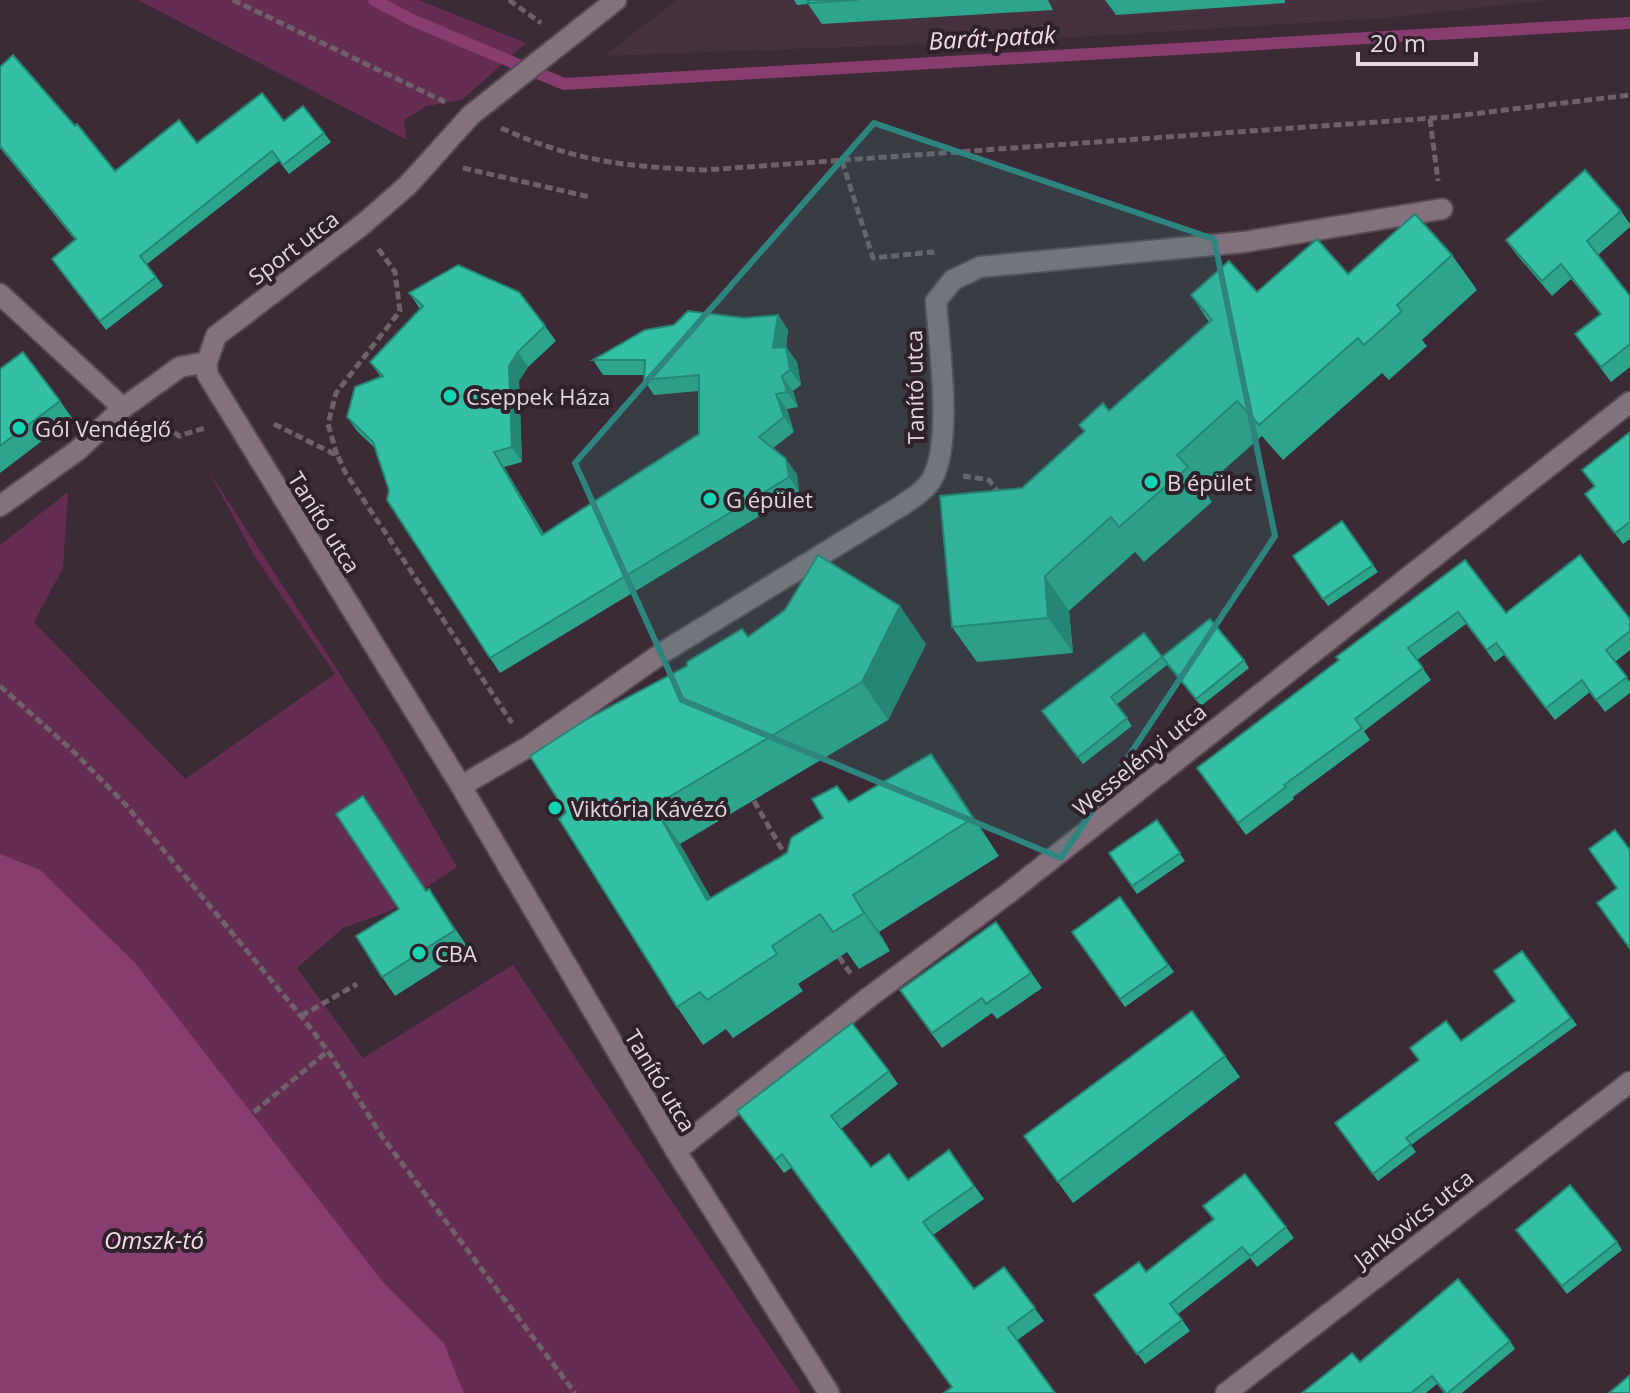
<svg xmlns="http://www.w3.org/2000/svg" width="1630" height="1393" font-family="'Open Sans',sans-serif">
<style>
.built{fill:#46313e}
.green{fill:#662d53}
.water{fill:#883c6f}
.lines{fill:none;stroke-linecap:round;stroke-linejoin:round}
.stream{stroke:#883c6f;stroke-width:12}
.lane-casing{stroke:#574a52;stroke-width:24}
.street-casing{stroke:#574a52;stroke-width:24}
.path{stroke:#6e6169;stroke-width:5;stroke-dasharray:8 4;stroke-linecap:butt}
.lane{stroke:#83727c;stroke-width:20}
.street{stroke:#83727c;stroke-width:20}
.wall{fill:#2da58d}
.shaded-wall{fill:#248673}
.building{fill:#34c0a4;stroke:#248673;stroke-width:2}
.marked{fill:#2e857f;fill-opacity:0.2;stroke:#2e857f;stroke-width:6;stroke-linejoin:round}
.poi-dot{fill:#0fd5b4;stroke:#2f212a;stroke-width:3}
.labels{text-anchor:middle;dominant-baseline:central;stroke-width:8;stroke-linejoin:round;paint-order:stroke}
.street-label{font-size:22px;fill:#e1d7dd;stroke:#2f212a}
.poi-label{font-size:22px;fill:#e1d7dd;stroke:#2f212a;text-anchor:start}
.water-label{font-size:24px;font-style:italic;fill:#f4ddea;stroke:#2f212a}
</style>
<rect width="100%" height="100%" fill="#3a2b34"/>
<polygon class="built" points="677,0 1552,0 1385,18 1010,41 604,56"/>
<g class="green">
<polygon points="138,0 419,0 526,43 462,100 427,106 404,120 407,140"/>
<polygon points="208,470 384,742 457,867 390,911 343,928 297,968 363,1058 513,965 801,1393 464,1393 444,1343 383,1282 136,964 0,988 0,545 68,492 63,568 34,622 185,779 335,674 255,557"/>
</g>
<polygon class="water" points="0,854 40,870 136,964 383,1282 444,1343 464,1393 0,1393"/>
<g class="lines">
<polyline class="stream" points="374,0 412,20 564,84 1630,23"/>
<g class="lane-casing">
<polyline id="lane" points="0,506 78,450 123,408"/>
</g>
<g class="street-casing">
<g id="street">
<polyline points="616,0 471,115 408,185 362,225 216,336 207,362 207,374 461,786 676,1151 829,1393"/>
<polyline points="0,294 123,408 180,367 207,362"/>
<path d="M461 786 528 747 665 651 888 514C902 505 923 494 932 479 953 442 939 345 936 301L953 280 980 267 1244 242 1442 209"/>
<polyline points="676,1151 868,998 1010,892 1630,402"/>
<polyline points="1226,1393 1630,1082"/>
</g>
</g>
<g class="path">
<polyline points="233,0 445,102"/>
<polyline points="509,0 541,23"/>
<polyline points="1430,119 1438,181"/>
<path d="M501 128C573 161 626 167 705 170L1447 117 1630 95"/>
<polyline points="842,161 873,258 932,252 932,258"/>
<polyline points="463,168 590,197"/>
<polyline points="155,418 179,436 205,428"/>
<polyline points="274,424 338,456 345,472 512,723"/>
<polyline points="337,455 328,424 336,393 400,311 395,272 377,247"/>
<polyline points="963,476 989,480 999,493"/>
<polyline points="0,686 74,752 126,805 301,1016 328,1051 383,1138 575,1393"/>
<polyline points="754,801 787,858"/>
<polyline points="839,957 851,974"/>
<polyline points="301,1016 357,984"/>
<polyline points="254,1112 328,1051"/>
</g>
<use href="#lane" class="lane"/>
<use href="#street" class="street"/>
</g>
<g class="wall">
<polygon points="794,0 1048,0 1053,10 822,24 808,4 797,5"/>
<polygon points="1105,0 1285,0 1285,3 1116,15"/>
<polygon points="0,67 115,171 197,143 284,121 324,133 331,142 289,174 279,161 147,264 163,286 106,330 58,268 75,240 0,148"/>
<polygon points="1621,211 1630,224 1630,227 1598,255 1630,296 1630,367 1611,382 1575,334 1600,314 1571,279 1552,296 1516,254 1506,240"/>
<polygon points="1452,255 1477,290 1422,340 1427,346 1389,380 1382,373 1283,460 1262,436 1203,488 1212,502 1144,562 1135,552 1069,611 1073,653 977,662 952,627 1022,488 1084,432 1079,425 1109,411 1209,322 1191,295 1257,292"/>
<polygon points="409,293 545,326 556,341 528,367 519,381 522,462 504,467 544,534 699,434 699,391 654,395 644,380 644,375 603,375 593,360 744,318 778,315 788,330 786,347 797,362 801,385 793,391 798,407 787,409 794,432 773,448 797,474 799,492 500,673 490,658 389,490 376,449 357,431 347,417 381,377 370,362 420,309"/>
<polygon points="0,369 60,401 72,418 0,473"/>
<polygon points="1630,432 1630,539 1623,544 1585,494 1594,487 1582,470"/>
<polygon points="1342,521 1378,572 1328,606 1293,556"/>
<polygon points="1465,560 1506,613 1630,619 1630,650 1615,662 1630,682 1630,693 1605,712 1590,692 1555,720 1504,655 1495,662 1466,624 1417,660 1431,680 1364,731 1370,740 1293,797 1294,799 1246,835 1197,768 1339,660"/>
<polygon points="926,644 888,720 680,844 711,898 787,853 849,802 931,754 999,856 879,932 890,951 859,969 847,952 798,984 803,991 733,1038 726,1029 703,1045 677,1007 559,819"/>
<polygon points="1162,657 1244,660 1249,668 1201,706 1167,665 1117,704 1132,726 1083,764 1042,711"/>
<polygon points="363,796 427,891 442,909 469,949 395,996 382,977 399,909"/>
<polygon points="1157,820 1185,861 1137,894 1109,853"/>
<polygon points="1120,897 1174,972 1125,1007 1072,932"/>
<polygon points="996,922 1042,988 997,1019 992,1013 942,1048 900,990"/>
<polygon points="1522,951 1577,1025 1411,1145 1416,1152 1378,1181 1335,1123 1461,1041 1515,1001"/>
<polygon points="1225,1056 1240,1077 1073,1203 1024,1136"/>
<polygon points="889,1071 898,1084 841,1129 871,1167 908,1180 949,1150 984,1199 933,1235 974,1289 1004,1267 1044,1321 952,1387 791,1168 784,1173 737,1111"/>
<polygon points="1203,1206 1286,1227 1294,1238 1257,1267 1250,1258 1178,1314 1190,1331 1145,1364 1094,1295 1146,1272 1213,1220"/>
<polygon points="1516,1230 1617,1242 1622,1250 1567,1294"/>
<polygon points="1510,1341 1515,1349 1462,1393 1444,1393 1437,1384 1426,1393 1302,1393 1360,1362"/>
</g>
<g class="shaded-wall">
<polygon points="778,315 788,330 783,363 773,348"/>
<polygon points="786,347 797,362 801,385 790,370"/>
<polygon points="518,352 528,367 519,381 522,462 512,447 509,366"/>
<polygon points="782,376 793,391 798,407 787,392"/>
<polygon points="776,394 787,409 794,432 784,417"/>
<polygon points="494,452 504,467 553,549 542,535"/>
<polygon points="786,459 797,474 799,492 789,477"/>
<polygon points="1045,576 1069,611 1073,653 1048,618"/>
<polygon points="900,606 926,644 888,720 862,682"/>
<polygon points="931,754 957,791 999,856 973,818"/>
<polygon points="654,806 680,844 733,938 707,900"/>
<polygon points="853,895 879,932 890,951 864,913"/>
</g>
<g class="building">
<polygon points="808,0 858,0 808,3"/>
<polygon points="13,55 75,126 77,124 115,171 179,120 197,143 262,93 284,121 303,106 324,133 283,165 272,151 140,256 156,277 100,321 52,259 76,239 0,146 0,67"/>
<polygon points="1585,170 1621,211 1587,241 1630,296 1630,344 1601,367 1575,334 1601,314 1561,264 1542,281 1506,240"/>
<polygon points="1415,214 1452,255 1397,305 1402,311 1364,345 1358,338 1259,425 1237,401 1177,455 1188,467 1119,527 1111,517 1045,576 1048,618 952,627 940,496 1022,488 1085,431 1079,425 1103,403 1109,411 1212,320 1191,295 1229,261 1257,292 1317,239 1348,274"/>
<polygon points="458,265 519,292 545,326 518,352 509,366 512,447 494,452 542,535 699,434 699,375 644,380 645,360 593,360 645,330 674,325 688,311 744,318 778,315 773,348 786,347 790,370 782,376 787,392 776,394 784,417 759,437 786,459 789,477 490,658 387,500 389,490 373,442 347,417 355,387 383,376 370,362 423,306 409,293"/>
<polygon points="23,352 60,401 0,446 0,369"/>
<polygon points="1630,432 1630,522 1615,533 1585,494 1595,486 1582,470"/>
<polygon points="1342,521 1373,565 1323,599 1293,556"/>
<polygon points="818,555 900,606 862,682 654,806 707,900 787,853 791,838 823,818 812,799 837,786 849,802 931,754 973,818 853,895 864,913 833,932 820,914 772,946 777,954 707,1000 700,992 677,1007 559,819 566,812 530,756 587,719 687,666 687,662 742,629 748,637 785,610"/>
<polygon points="1580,555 1630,619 1630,631 1606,650 1627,677 1596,700 1582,680 1546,708 1496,643 1487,650 1458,612 1408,648 1423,668 1355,719 1362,728 1284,785 1286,787 1238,823 1197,768 1339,660 1336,657 1465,560 1506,613"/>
<polygon points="1210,619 1244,660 1196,699 1162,657"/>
<polygon points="1144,633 1162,657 1111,697 1127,718 1078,757 1042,711"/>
<polygon points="363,796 426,891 429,889 455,930 382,977 356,936 399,909 336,814"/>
<polygon points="1157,820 1180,853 1132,886 1109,853"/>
<polygon points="1615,830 1630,850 1630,949 1597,903 1617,888 1589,849"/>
<polygon points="1120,897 1168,965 1120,999 1072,932"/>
<polygon points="996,922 1031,973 986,1004 982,998 932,1033 900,990"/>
<polygon points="1522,951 1571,1018 1406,1138 1411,1144 1373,1174 1335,1123 1419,1060 1410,1048 1446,1021 1461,1041 1515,1001 1494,971"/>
<polygon points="1192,1011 1225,1056 1058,1182 1024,1136"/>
<polygon points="852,1023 889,1071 831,1116 871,1167 889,1154 908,1180 949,1150 974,1186 923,1222 974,1289 1004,1267 1035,1308 1008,1328 1055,1393 944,1393 952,1387 782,1154 775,1160 737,1111"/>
<polygon points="1245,1174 1286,1227 1250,1256 1242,1247 1170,1304 1182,1320 1137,1354 1094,1295 1139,1262 1146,1272 1214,1219 1203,1206"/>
<polygon points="1570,1185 1617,1242 1562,1286 1516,1230"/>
<polygon points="1458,1279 1510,1341 1448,1393 1446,1393 1432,1376 1411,1393 1302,1393 1352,1353 1360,1362"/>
<polygon points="1630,1375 1630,1393 1609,1393"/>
</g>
<path class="marked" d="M874 123 1214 239 1275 536 1061 858 682 700 575 463Z"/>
<g class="poi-dot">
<circle cx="450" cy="396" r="8"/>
<circle cx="19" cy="428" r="8"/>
<circle cx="1151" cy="482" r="8"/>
<circle cx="710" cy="499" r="8"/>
<circle cx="555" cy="808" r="8"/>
<circle cx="419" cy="953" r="8"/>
</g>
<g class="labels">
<g class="street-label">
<text transform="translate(293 247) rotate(-37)">Sport utca</text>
<text transform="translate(914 387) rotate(-91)">Tanító utca</text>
<text transform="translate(325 522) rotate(58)">Tanító utca</text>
<text transform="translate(1139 759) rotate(-39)">Wesselényi utca</text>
<text transform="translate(661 1080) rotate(59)">Tanító utca</text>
<text transform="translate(1413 1218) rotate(-38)">Jankovics utca</text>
</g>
<g class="poi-label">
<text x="466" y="396">Cseppek Háza</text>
<text x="35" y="428">Gól Vendéglő</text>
<text x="1167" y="482">B épület</text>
<text x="726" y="499">G épület</text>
<text x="571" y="808">Viktória Kávézó</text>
<text x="435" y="953">CBA</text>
</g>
<g class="water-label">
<text transform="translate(992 37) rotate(-3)">Barát-patak</text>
<text x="154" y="1239">Omszk-tó</text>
</g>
</g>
<path d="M1358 52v12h118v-12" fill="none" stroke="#e1d7dd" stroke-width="4"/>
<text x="1370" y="52" font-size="24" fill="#e1d7dd" stroke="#2f212a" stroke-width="6" paint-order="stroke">20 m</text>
</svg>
